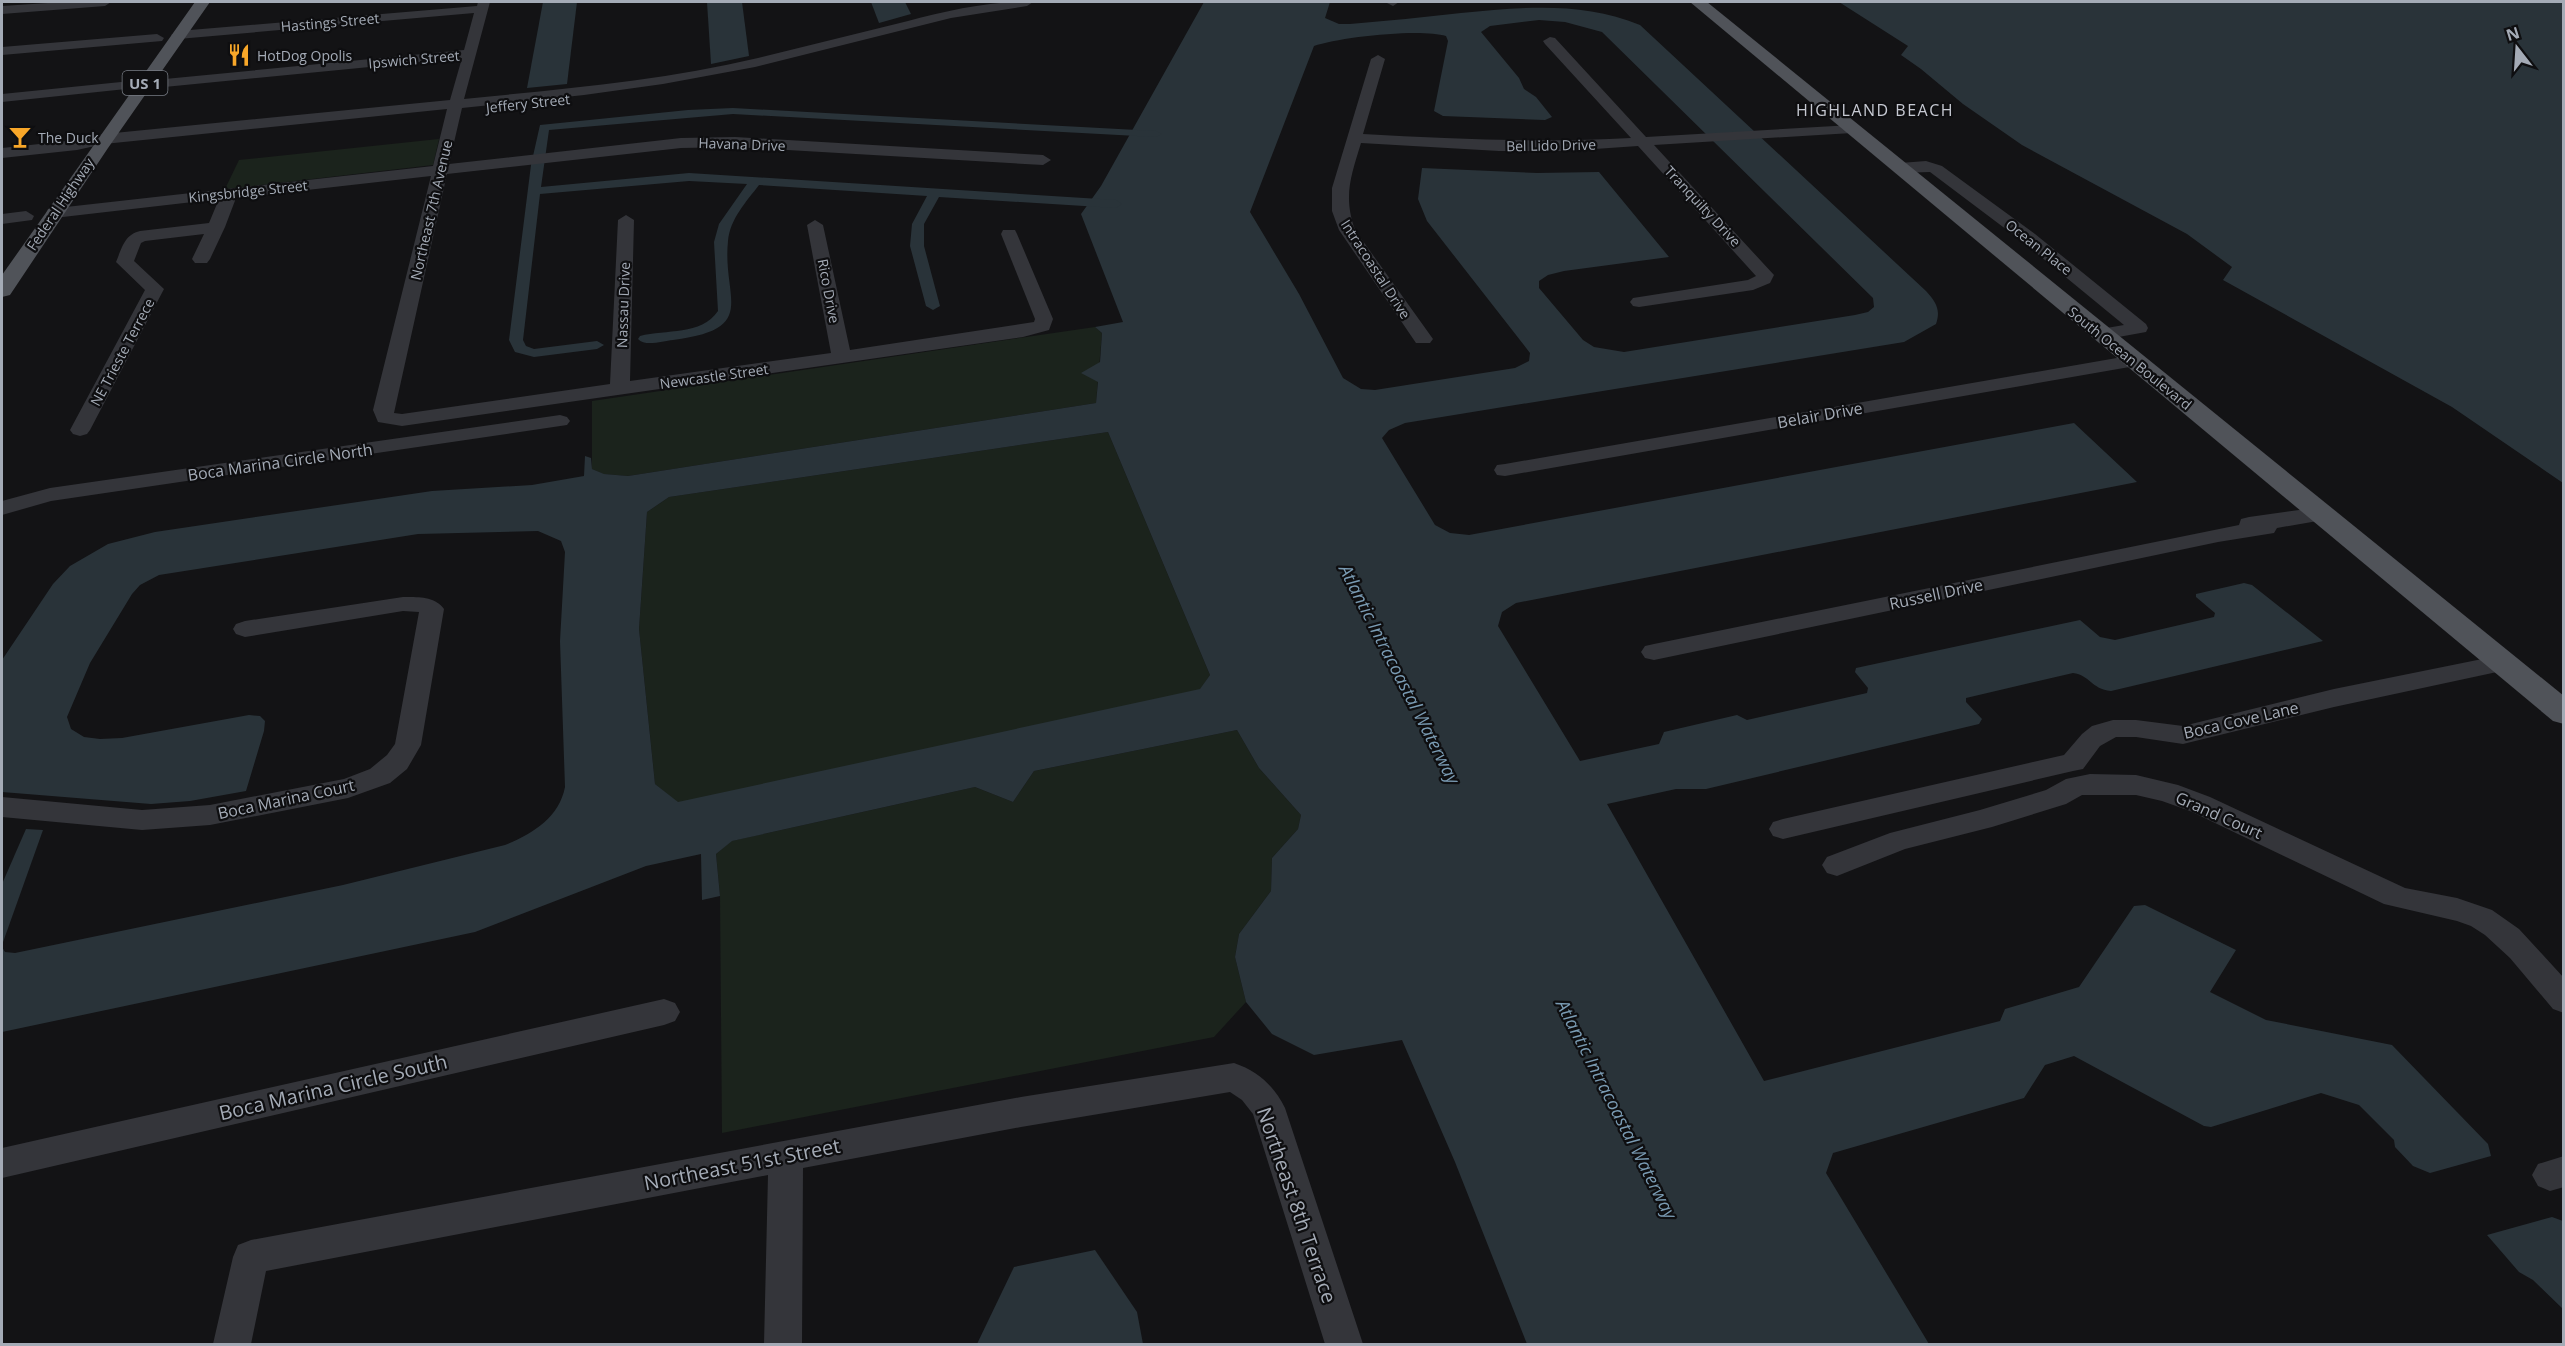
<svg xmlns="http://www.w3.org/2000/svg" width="2565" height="1346" font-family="'Open Sans',sans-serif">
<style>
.green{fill:#1b231c}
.water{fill:#293339;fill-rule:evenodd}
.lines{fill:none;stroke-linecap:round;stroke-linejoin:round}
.canal{fill:#293339;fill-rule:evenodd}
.minor{fill:#34353a;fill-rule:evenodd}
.major{fill:#505359;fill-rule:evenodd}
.labels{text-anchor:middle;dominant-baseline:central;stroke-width:4.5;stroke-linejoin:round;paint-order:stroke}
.far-street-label{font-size:14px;fill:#a4abb6;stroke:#0e0e10}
.far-poi-label{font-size:14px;fill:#a4abb6;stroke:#0e0e10;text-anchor:start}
.shield{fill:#0e0e10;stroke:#777c84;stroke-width:1.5}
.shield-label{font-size:15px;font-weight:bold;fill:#a4abb6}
.far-quarter-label{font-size:16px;letter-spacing:1.5px;fill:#c6c9d2;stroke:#0e0e10}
.street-label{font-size:16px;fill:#a4abb6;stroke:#0e0e10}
.water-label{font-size:18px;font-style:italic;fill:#7a9bb3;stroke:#0e0e10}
.near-street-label{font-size:20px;fill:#a4abb6;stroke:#0e0e10}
</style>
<rect width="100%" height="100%" fill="#131315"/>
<g class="green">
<polygon points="439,139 433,165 225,189 239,160"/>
<polygon points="1095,327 1102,333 1096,403 628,476 603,474 592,469 592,401"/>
<polygon points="1108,432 1210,675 1200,690 678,803 655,784 639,629 647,512 669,497"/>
<polygon points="1237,730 1259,768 1301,815 1298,829 1272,858 1271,891 1239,934 1235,957 1246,1002 1214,1037 722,1133 720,896 716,854 731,841 975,787 1013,802 1034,771"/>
</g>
<g class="water">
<polygon points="543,2 577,2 567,84 527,88"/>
<polygon points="707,2 742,2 749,56 711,64"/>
<polygon points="871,2 905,2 911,14 879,23"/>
<path d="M1204 2H1330L1325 18 1339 24H1350C1387 21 1424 17 1461 13 1522 7 1582 1 1640 25L1926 291C1936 302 1941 310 1936 324L1904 342 1405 423 1389 430 1382 438 1435 525 1450 533 1469 535 2074 423 2137 482 1516 603 1502 612 1498 626 1580 761 1659 744 1664 732 1737 715 1747 720 1867 693 1868 688 1855 672 1856 668 2080 620 2100 637 2115 640 2214 617 2215 613 2196 597V594L2244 583 2252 585 2323 641 2111 691C2091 689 2090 675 2073 673L1966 698V702L1982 719 1979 724 1706 789H1676L1607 804 1764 1081 2000 1021 2005 1009 2079 987 2134 906 2145 905 2236 950 2210 992 2266 1020 2392 1045 2488 1144 2491 1156 2430 1173 2413 1166 2395 1147 2394 1140 2359 1105 2321 1093 2211 1127 2204 1126 2074 1056 2045 1065 2024 1098 1833 1153 1826 1173 1929 1344H1527L1455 1162 1402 1040 1314 1055 1272 1034 1246 1002 1235 957 1239 934 1271 891 1272 858 1298 829 1301 815 1259 768 1237 730 1034 771 1013 802 975 787 732 841 716 854 720 896 702 900 701 854 646 866 475 932 2 1032V947L5 952 15 953 343 885 505 845C532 834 559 818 565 787L560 641 565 552 561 541 538 531 418 534 159 575 140 585 132 594 90 663 67 717 71 729 84 737 100 739 122 738 249 715 260 716 265 721 264 731 246 791 190 801 151 804 2 792V660L53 584 70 566 108 544 155 532 432 491 532 485 584 476 585 456 591 458 592 469 604 474 628 476 1096 403 1098 382 1081 373 1100 362 1102 333 1095 327 1123 322 1081 214 1101 186ZM1539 20 1565 22 1602 32 1873 298 1874 307 1868 312 1855 315 1624 352 1594 347 1583 340 1539 288V281L1548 275 1564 271 1669 257 1599 172 1537 173 1422 168 1418 199 1427 221 1530 353 1529 361 1515 368 1375 390 1361 389 1343 378 1299 294 1250 212 1314 46C1339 37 1421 28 1446 36L1448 41 1434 111 1443 116 1545 120 1552 117 1536 97 1524 89 1519 78 1481 32 1490 26ZM1108 432 1210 675 1200 689 678 802 655 784 639 629 647 512 669 497Z"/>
<polygon points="1839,2 2563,2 2563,483 2452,407 2223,280 2232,267 2187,234 2022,145 1963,104 1921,69 1901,55 1908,46"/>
<polygon points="26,829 43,830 2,945 2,884"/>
<polygon points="2552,1217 2563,1221 2563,1309 2533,1280 2519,1272 2487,1235"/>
<polygon points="1095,1250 1137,1312 1143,1344 977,1344 1014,1267"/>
</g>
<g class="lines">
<path class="canal" d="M733 108 1156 131 1162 134 1156 137 733 114 549 130 541 187 689 173 1116 200 1122 204 1116 208 939 197 924 224V246L940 306 933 310 926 306 910 246 912 224 927 196 759 185C746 202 730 219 728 241 722 299 760 329 673 340 663 341 645 347 638 339L640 336C666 329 701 336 718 311L714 242 719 224 747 184 689 181 540 194 523 340 526 346 534 349 597 341 604 345 597 349 534 357 515 352 509 340 531 165 540 125 688 110Z"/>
<g class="minor">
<polygon points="63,2 111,2 105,6 2,14 2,6"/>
<path d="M478 2H490L464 99C562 89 662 81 758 58 808 46 858 33 908 21 947 11 993 0 1033 2L1027 6 951 18 755 67 663 84 584 95 462 108 449 164 681 138 735 137 1043 155 1051 160 1043 165 735 147 681 148 447 174 394 413 402 414 610 384 618 220 626 215 634 220 630 381 831 353 807 225 815 220 823 225 850 350 1034 322 1035 319 1001 234 1003 230H1015L1017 234 1053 319 1049 330 1023 337 402 426 378 422 373 410 431 176 236 198 225 227 210 259 207 263H195L192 259 204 234 145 241 141 243 134 261 164 289 90 430 87 434 80 436 73 434 70 430 145 290 116 262C122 248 124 235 140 231L209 223 219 199 54 218 46 213 48 209 433 166 447 109 104 144 77 150 2 158V148L77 140 104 134 450 100 462 58 144 89 137 85 144 81 464 50 474 13 178 39 171 35 178 31 477 6Z"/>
<polygon points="1385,2 1399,2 1393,6"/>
<polygon points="157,34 164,38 162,41 2,55 2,47"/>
<path d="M1550 37 1555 38 1646 137 1852 125 1859 129 1852 133 1654 145 1774 275 1770 283 1753 290 1639 307 1633 306 1630 302 1633 298 1748 280 1756 276 1638 146 1566 151H1499L1361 143C1351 176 1343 196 1355 230L1433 339 1430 343H1416L1339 230 1332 211V188L1371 59 1378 55 1385 59 1363 134C1453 139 1541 143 1631 138L1545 44 1543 41Z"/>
<polygon points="121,82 126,83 128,86 126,89 2,102 2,94"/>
<polygon points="1926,161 1942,166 2035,234 2146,324 2148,328 2146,332 2102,340 2095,338 2093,334 2095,330 2124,325 2023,242 1930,172 1900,173 1892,168 1900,163"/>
<polygon points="26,211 34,216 32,220 2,224 2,214"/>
<polygon points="2134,355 2141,357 2144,361 2141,365 1505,476 1497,475 1494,470 1497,465 1505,464"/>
<polygon points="560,415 567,417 570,421 567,425 51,501 2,515 2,501 50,488"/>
<polygon points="2321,507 2329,509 2332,514 2329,519 2277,528 2274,533 2218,542 1654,660 1645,658 1641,652 1645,646 1654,644 2239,525 2241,519 2249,517"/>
<path d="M403 597C417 597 435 596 444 609L421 745 407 769 390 783 348 798 210 825 142 830 2 817V797L142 810 210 805 344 779 370 769 387 755 395 744 419 612 403 611 245 637 236 634 233 629 236 624 245 621Z"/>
<polygon points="2502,655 2511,657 2515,663 2511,669 2334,707 2183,744 2136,737 2116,737 2100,746 2083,769 2073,771 1783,839 1773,836 1769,829 1773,822 1783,819 2064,755 2082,734 2092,726 2113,720 2136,720 2183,726 2334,689"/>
<polygon points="2090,774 2136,775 2178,785 2210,797 2405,888 2457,898 2492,910 2519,929 2564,978 2564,1013 2553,1009 2510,958 2485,935 2471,926 2457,921 2384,904 2190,811 2162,801 2136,795 2082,795 2066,804 1992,827 1905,849 1837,876 1827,873 1822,865 1827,857 1890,833 1980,810 2046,790 2066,779"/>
<polygon points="664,999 675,1003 680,1012 675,1021 664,1025 2,1178 2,1148"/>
<path d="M1234 1063C1258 1071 1274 1086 1285 1108L1363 1344H1325L1253 1114 1242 1100 1230 1092 1021 1127 803 1168 802 1344H764L768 1175 266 1271 251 1344H213L233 1257 238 1245 251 1240 1021 1097Z"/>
<polygon points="2564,1156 2564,1187 2550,1191 2538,1186 2532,1175 2538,1164"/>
</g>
<g class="major">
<polygon points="195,2 210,2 108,148 10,295 2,297 2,275"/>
<polygon points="1690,2 1707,2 2564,696 2564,724 2553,721"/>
</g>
</g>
<defs>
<g id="restaurant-bare" transform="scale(1.8)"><path d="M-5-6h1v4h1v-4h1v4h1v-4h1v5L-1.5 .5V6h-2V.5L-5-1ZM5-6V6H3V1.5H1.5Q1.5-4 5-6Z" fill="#f8a729" stroke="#0e0e10" stroke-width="2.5" paint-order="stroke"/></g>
<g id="bar-bare" transform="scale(1.8)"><path d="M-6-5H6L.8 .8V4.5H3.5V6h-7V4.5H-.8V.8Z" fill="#f8a729" stroke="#0e0e10" stroke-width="2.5" paint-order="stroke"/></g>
</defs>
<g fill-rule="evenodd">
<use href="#restaurant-bare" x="239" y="55"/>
<use href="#bar-bare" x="20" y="137"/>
</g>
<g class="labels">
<g class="far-street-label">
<text transform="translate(330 22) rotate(-5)">Hastings Street</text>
<text transform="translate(414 59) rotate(-5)">Ipswich Street</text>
<text transform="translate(528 103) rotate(-6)">Jeffery Street</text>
<text transform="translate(742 144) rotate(2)">Havana Drive</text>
<text transform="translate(1551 145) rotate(-1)">Bel Lido Drive</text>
<text transform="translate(248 191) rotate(-6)">Kingsbridge Street</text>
<text transform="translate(60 204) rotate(-56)">Federal Highway</text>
<text transform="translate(1703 206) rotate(47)">Tranquilty Drive</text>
<text transform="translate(431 210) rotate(-77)">Northeast 7th Avenue</text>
<text transform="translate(2039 247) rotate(38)">Ocean Place</text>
<text transform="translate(1376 269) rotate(57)">Intracoastal Drive</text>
<text transform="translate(829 291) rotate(79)">Rico Drive</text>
<text transform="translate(623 305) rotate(-88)">Nassau Drive</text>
<text transform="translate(122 352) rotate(-62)">NE Trieste Terrece</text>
<text transform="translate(2130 358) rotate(39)">South Ocean Boulevard</text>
<text transform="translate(714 376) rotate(-8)">Newcastle Street</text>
</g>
<g class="far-poi-label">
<text x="257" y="55">HotDog Opolis</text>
<text x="38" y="137">The Duck</text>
</g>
<rect class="shield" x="122.5" y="71" width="45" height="24" rx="4.5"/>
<g class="shield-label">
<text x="145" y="83">US 1</text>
</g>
<g class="far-quarter-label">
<text x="1875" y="110">HIGHLAND BEACH</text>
</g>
<g class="street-label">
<text transform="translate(1820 415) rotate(-10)">Belair Drive</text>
<text transform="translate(280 462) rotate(-8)">Boca Marina Circle North</text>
<text transform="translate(1936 594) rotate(-12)">Russell Drive</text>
<text transform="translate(2241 720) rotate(-13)">Boca Cove Lane</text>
<text transform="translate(286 799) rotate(-12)">Boca Marina Court</text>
<text transform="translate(2219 815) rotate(24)">Grand Court</text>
</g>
<g class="water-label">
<text transform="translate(1400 674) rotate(63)">Atlantic Intracoastal Waterway</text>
<text transform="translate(1617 1109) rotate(63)">Atlantic Intracoastal Waterway</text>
</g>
<g class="near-street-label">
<text transform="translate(333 1087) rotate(-13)">Boca Marina Circle South</text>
<text transform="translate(742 1164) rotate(-11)">Northeast 51st Street</text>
<text transform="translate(1297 1205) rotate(71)">Northeast 8th Terrace</text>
</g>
</g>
<rect width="2565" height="1346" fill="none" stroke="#a4abb6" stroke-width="6"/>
<g transform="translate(2517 48) rotate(343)" stroke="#0e0e10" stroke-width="4.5" paint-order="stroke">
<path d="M0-4.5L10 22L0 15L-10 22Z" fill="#a4abb6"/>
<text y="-9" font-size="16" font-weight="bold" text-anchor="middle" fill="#a4abb6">N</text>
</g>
</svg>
